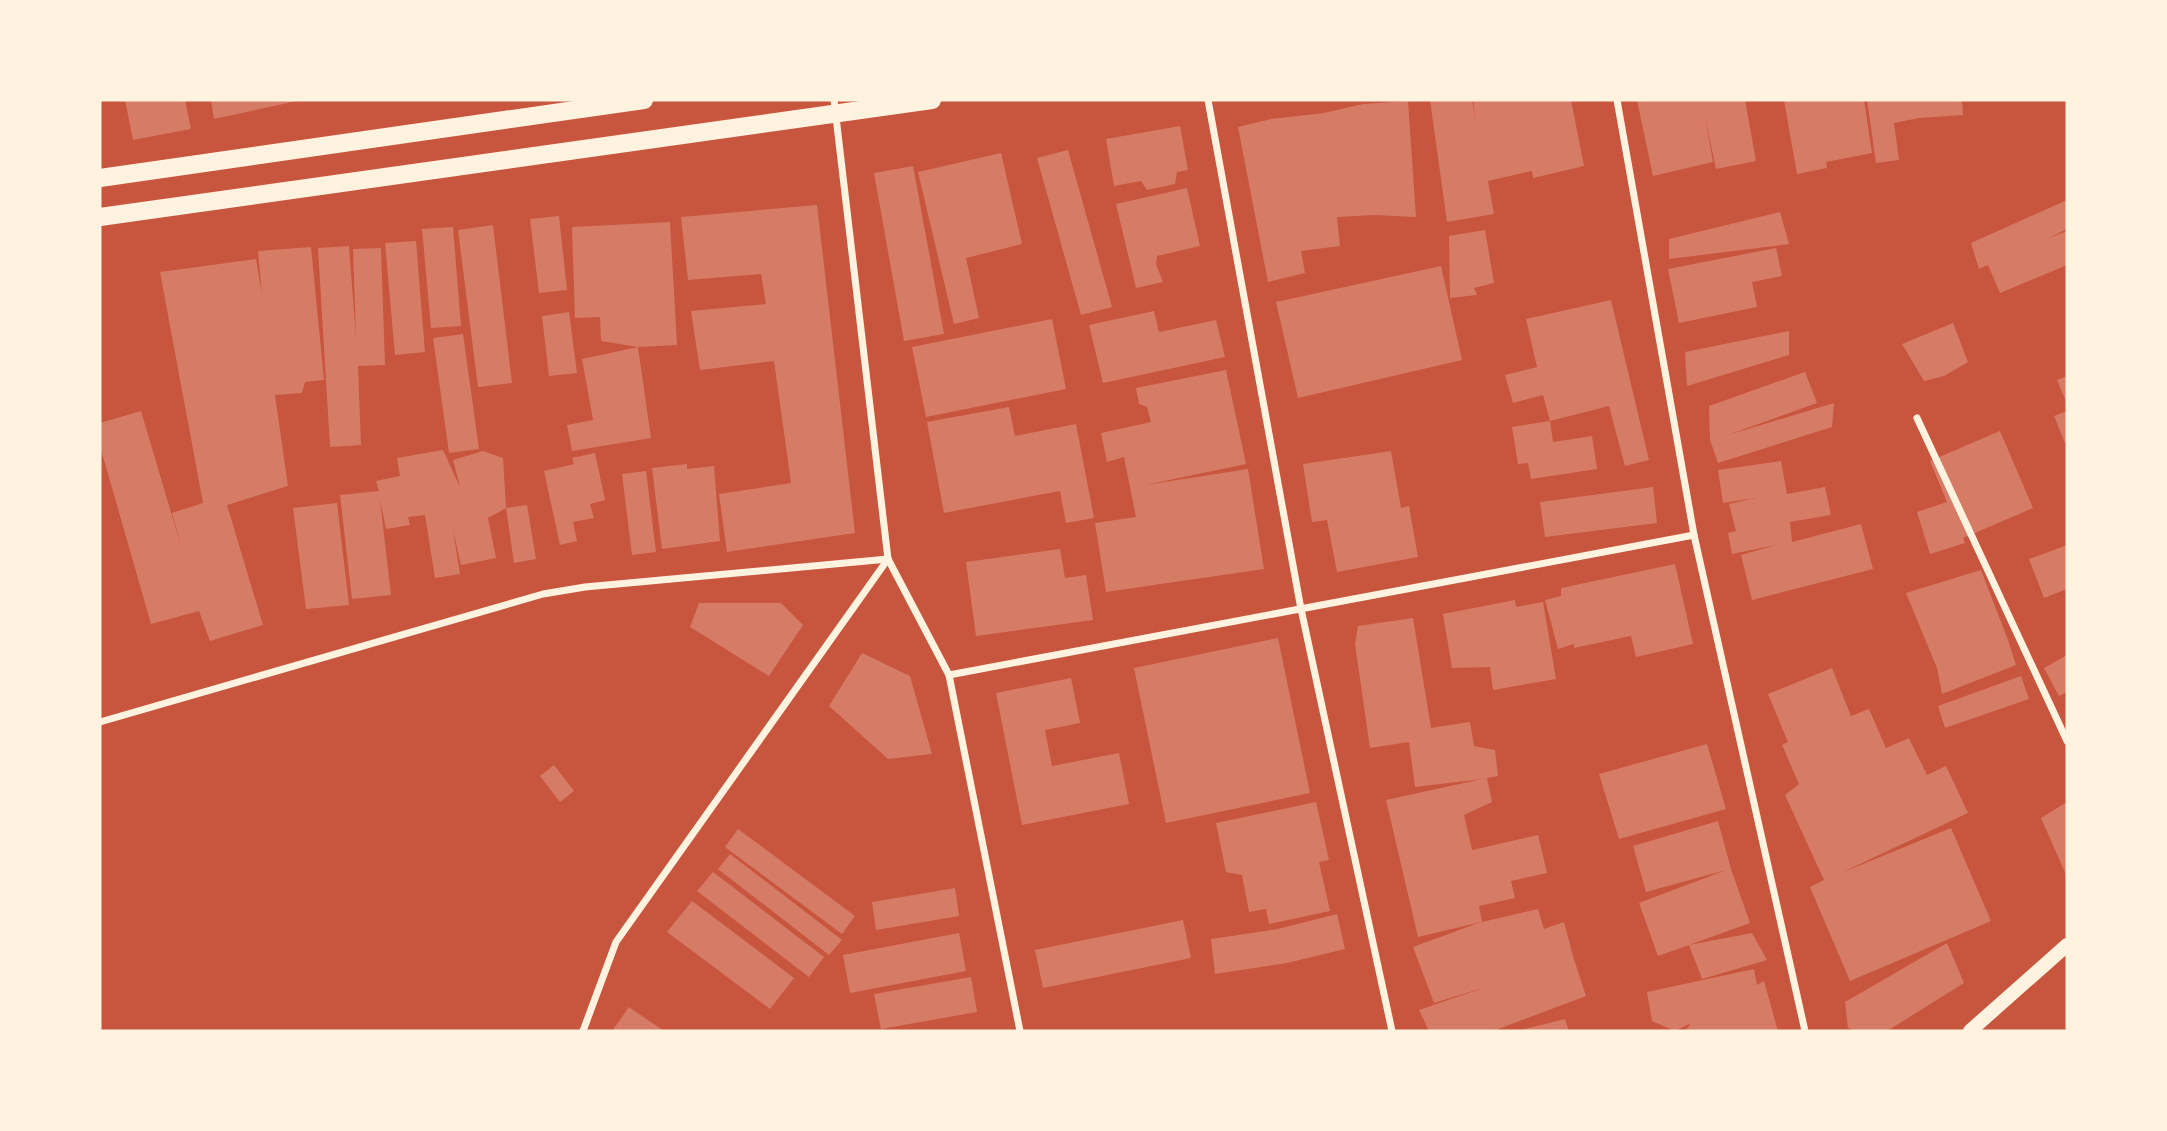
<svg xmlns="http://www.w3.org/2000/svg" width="2167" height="1131" font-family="'Open Sans',sans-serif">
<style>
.building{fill:#d67c66}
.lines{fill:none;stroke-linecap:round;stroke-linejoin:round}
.minor{stroke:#fff3e0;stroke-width:7}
.secondary{stroke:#fff3e0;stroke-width:14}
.primary{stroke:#fff3e0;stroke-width:18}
</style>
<rect width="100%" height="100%" fill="#c8553d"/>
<g class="building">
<polygon points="125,100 185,100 191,129 133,140"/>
<polygon points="211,100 297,100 297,101 214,119"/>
<polygon points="1430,100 1472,100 1476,122 1473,100 1571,100 1584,166 1533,178 1532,171 1488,181 1494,214 1447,222"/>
<polygon points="1637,100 1745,100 1756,161 1716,169 1705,117 1713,162 1653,176"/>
<polygon points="1784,100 1864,100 1872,153 1826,162 1827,168 1797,174"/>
<polygon points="1867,100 1962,100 1963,115 1919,118 1894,123 1899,160 1876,163"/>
<polygon points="1408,101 1416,217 1374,215 1337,217 1340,246 1301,251 1305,273 1268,282 1238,127 1271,119 1324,113 1363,104"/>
<polygon points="1180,126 1188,170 1177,172 1175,184 1147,190 1141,181 1114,186 1106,139"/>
<polygon points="1068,150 1112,307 1081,315 1037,158"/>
<polygon points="1001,153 1022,244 966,258 979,318 954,324 918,172"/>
<polygon points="913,166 944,334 904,341 874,173"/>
<polygon points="1187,188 1200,246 1157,256 1156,264 1163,282 1136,288 1116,204"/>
<polygon points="2067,200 2067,229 2047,239 2067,231 2067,265 2000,293 1988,265 1979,269 1971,243"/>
<polygon points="817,205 855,533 727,552 719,494 791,483 774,361 700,370 691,311 766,304 761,274 688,280 681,217"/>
<polygon points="1780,212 1789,244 1669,259 1669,239"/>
<polygon points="559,216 567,290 539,293 530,219"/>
<polygon points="670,222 677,345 638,347 651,438 572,451 567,425 593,420 582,359 638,347 601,341 600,317 575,318 572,227"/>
<polygon points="493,225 512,383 478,387 458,230"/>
<polygon points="453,227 461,326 431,328 422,229"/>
<polygon points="1485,230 1494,283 1474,288 1477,295 1450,298 1449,236"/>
<polygon points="416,241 425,352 395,355 385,243"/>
<polygon points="349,246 356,338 353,249 381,248 385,365 358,366 361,445 330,447 318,248"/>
<polygon points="311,247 324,380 305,382 302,393 275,395 288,486 227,505 263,625 210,641 199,611 151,624 100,446 100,423 141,411 183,553 172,513 203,503 160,272 256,259 262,295 258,251"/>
<polygon points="1776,248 1782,276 1752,282 1757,307 1679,323 1668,269"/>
<polygon points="1441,266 1462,360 1298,398 1276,302"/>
<polygon points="1611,300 1649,460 1625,466 1609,406 1550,421 1543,395 1513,403 1505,375 1537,367 1526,319"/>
<polygon points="1154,311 1159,332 1216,320 1225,357 1103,383 1089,325"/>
<polygon points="569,312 577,373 549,376 542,316"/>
<polygon points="1052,319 1066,389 926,417 912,347"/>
<polygon points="1953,323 1968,362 1944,376 1924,381 1902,344"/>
<polygon points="1789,331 1789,355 1687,386 1685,352"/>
<polygon points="463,334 479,449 449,453 433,338"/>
<polygon points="1226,370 1246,464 1145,485 1248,469 1264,569 1106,592 1095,523 1136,517 1124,457 1107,462 1101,433 1151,422 1147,407 1139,404 1136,388"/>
<polygon points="1805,372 1817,403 1728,435 1834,403 1832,427 1718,463 1710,440 1709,406"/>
<polygon points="2067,376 2067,404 2057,380"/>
<polygon points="1009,407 1015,436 1076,424 1094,518 1066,523 1060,491 944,513 927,422"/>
<polygon points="2067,411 2067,442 2065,443 2054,416"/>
<polygon points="1550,421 1553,442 1592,436 1597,469 1531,479 1528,463 1518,464 1512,427"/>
<polygon points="2000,431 2033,508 1963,538 1965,543 1930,554 1917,512 1947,502 1930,461"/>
<polygon points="443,450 460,487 453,460 483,451 503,458 506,508 488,518 496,558 461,565 453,530 460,574 435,578 425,515 408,517 410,525 386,529 380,500 391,595 352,599 340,495 379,491 376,481 400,476 397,458"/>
<polygon points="1391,451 1401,508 1409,506 1418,557 1337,572 1327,520 1312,522 1303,464"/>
<polygon points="595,453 605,500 590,504 594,518 573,522 577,541 560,545 544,471 574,464 572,458"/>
<polygon points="1781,461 1787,494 1825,487 1831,515 1790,522 1792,542 1861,524 1873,569 1752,600 1741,555 1776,545 1732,554 1728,533 1736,531 1729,504 1756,498 1723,503 1718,470"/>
<polygon points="687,464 687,469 714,466 720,541 662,549 652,468"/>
<polygon points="646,471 656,552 632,555 622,474"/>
<polygon points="1653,487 1657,523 1545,537 1540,502"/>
<polygon points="337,503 349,605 306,609 293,508"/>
<polygon points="527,505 536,559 514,563 506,508"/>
<polygon points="2067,545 2067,589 2044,598 2029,559"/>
<polygon points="1060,549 1065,578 1086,575 1093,620 976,636 966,562"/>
<polygon points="1675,564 1693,644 1636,657 1631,636 1574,648 1574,644 1558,649 1545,600 1561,596 1561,588"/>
<polygon points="1981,570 2008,640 2016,665 1942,694 1937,668 1906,593"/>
<polygon points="1515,600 1516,607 1543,602 1556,679 1493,690 1490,667 1452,668 1443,614"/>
<polygon points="699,603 781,603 803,625 769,676 690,627"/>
<polygon points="1413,618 1431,728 1470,722 1474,746 1495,750 1498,776 1487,778 1492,802 1464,815 1472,850 1538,835 1547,873 1511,881 1515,898 1479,906 1482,922 1538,909 1544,929 1564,922 1573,956 1586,996 1493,1031 1429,1031 1419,1010 1486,987 1434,1003 1413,947 1481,922 1418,937 1386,800 1482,779 1415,787 1409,742 1370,748 1355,644 1358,626"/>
<polygon points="1278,638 1310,793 1166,823 1134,668"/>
<polygon points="862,653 910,676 932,754 888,759 829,706"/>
<polygon points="2067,655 2067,692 2059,696 2044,668"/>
<polygon points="1832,668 1851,716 1869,709 1886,748 1909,738 1927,775 1946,766 1968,813 1841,873 1951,828 1991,921 1850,981 1810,887 1824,880 1785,795 1799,784 1782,745 1788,742 1768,694"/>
<polygon points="2021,676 2029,699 1945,728 1938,706"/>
<polygon points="1071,678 1080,723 1045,730 1052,766 1119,753 1129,804 1022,825 996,693"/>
<polygon points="1707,744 1726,809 1619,839 1599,774"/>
<polygon points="554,765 574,791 560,802 540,776"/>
<polygon points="1316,802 1329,860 1319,862 1330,911 1269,924 1266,909 1249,912 1242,875 1226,872 1216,823"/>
<polygon points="2067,802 2067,877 2041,818"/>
<polygon points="1718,821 1731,869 1750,923 1689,945 1752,933 1767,960 1702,979 1689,945 1658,956 1639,903 1726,870 1646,892 1633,846"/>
<polygon points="738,829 855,916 842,934 725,847"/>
<polygon points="730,854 842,940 829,955 718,869"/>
<polygon points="713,872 824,957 809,977 697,891"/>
<polygon points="955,888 959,916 876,930 872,902"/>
<polygon points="692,901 794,978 770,1009 667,932"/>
<polygon points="1337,914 1345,949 1287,963 1215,974 1211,939 1278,929"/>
<polygon points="1183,920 1191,958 1043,988 1035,950"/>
<polygon points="959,933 966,971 850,993 843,955"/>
<polygon points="1947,943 1964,983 1887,1031 1855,1031 1848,1028 1845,1002"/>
<polygon points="1754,969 1757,985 1764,981 1778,1031 1685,1031 1691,1023 1675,1031 1652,1021 1647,992"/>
<polygon points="971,977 977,1012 881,1029 874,994"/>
<polygon points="629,1007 664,1031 612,1031"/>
<polygon points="1565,1019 1569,1031 1522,1031 1521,1030"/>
</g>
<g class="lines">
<g class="minor">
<polyline points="834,100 888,559 949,675 1020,1031"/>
<polyline points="1208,100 1301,609 1392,1031"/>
<polyline points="1617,100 1694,535 1805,1031"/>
<polyline points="1917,418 2067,741"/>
<polyline points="949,675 1694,535"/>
<polyline points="100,722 543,594 585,587 888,559"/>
<polyline points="583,1031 616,942 888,559"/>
</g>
<polyline class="secondary" points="1970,1031 2067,945"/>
<g class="primary">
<polyline points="100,178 644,100"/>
<polyline points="100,217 932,100"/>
</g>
</g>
<rect width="2167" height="1131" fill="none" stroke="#fff3e0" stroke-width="203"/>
</svg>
